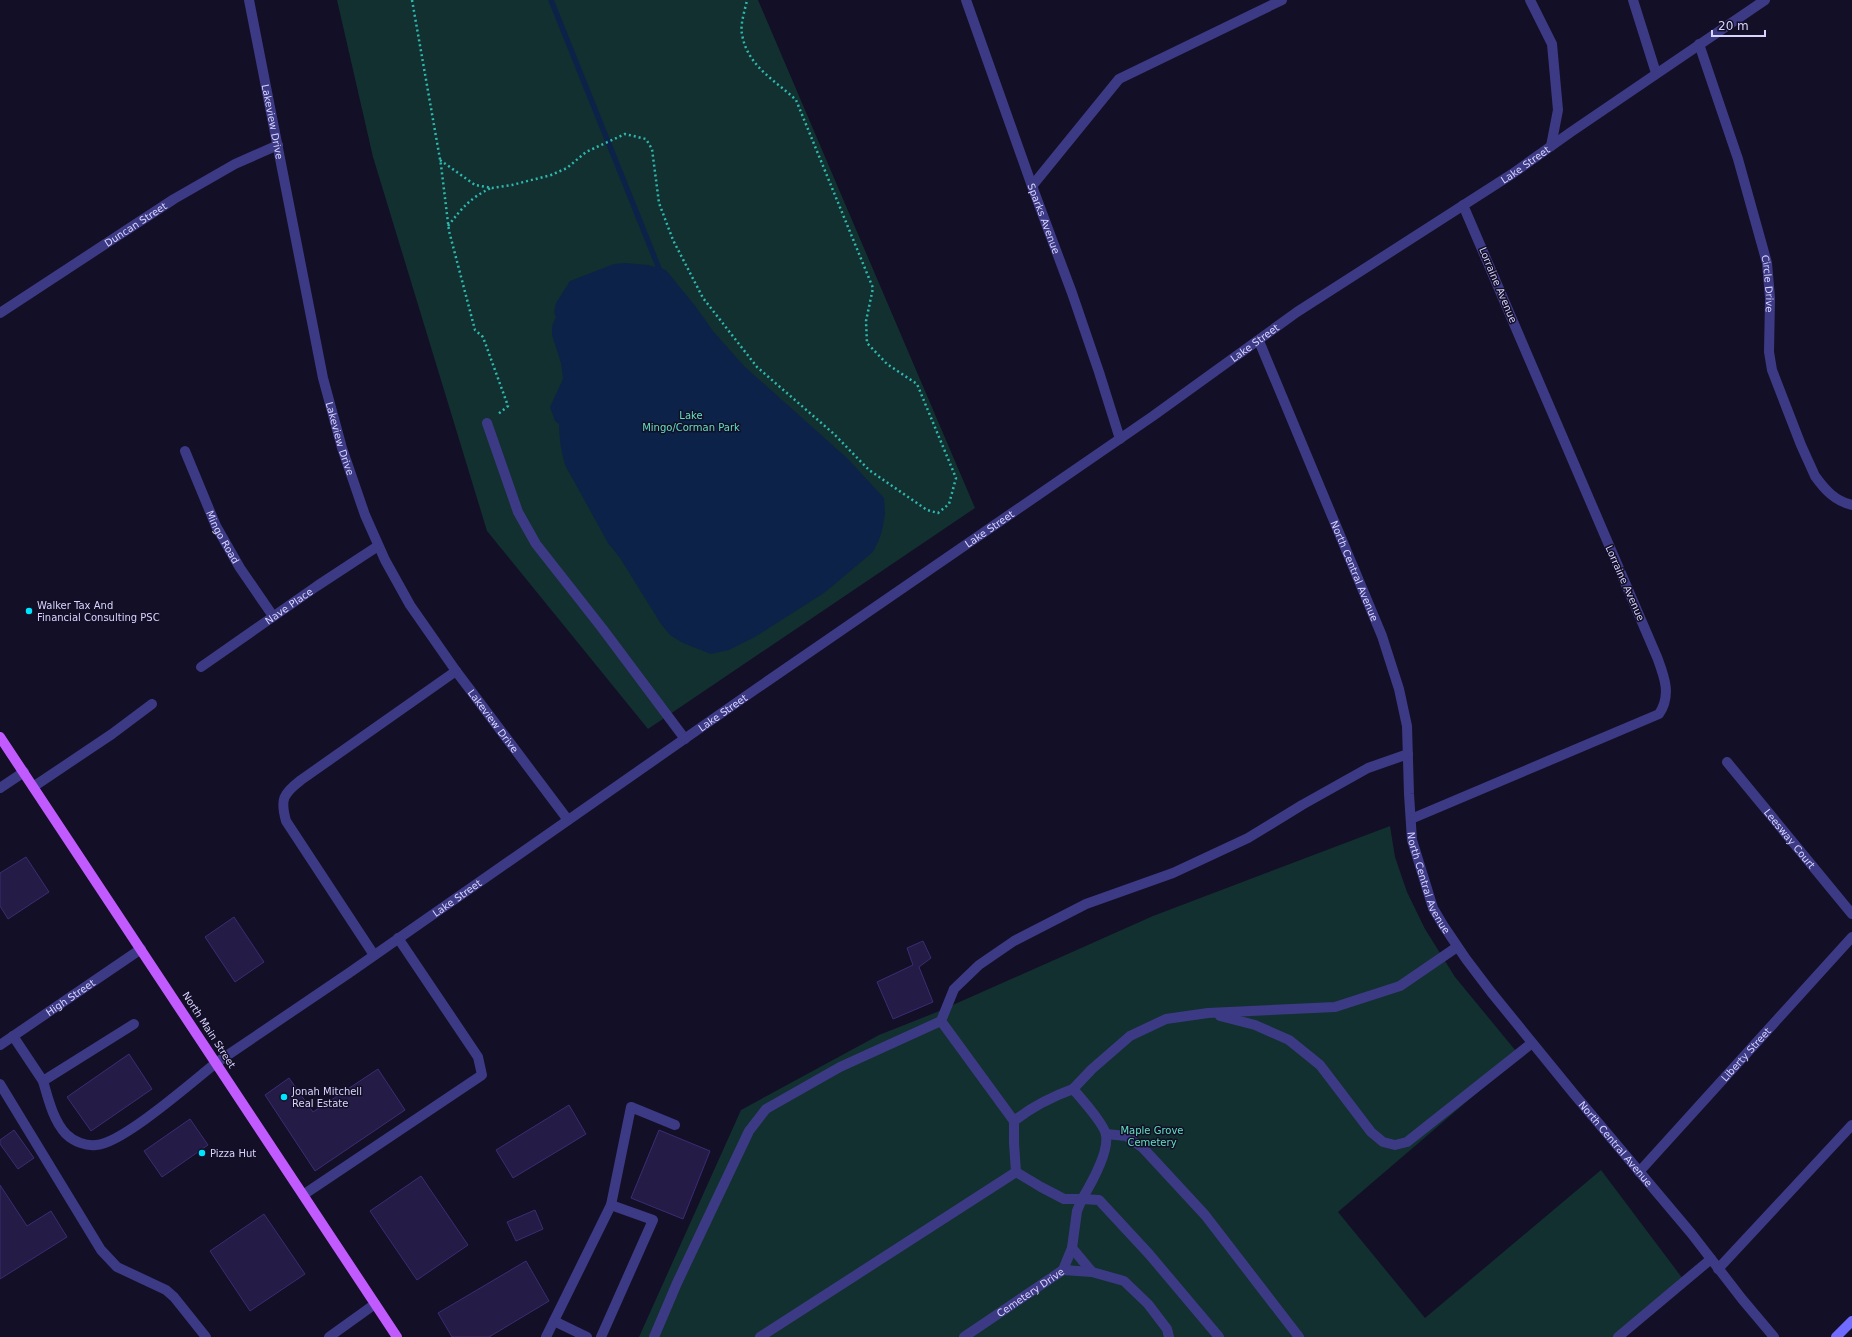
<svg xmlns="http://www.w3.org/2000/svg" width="1852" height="1337" font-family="'DejaVu Sans',sans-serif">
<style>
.green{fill:#12302f}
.water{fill:#0c2248}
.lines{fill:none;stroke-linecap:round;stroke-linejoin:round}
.stream{stroke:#0c2248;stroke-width:5.5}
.building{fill:#241b47;stroke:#3b2d73}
.path{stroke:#2fb8b0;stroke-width:2.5;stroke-dasharray:2 3;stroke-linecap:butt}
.service{stroke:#3d3a85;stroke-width:10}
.minor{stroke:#3d3a85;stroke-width:10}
.secondary{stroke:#6f6bff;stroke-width:10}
.primary{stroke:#c25bff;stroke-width:10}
.poi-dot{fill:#00e5ff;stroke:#130f26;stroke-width:1.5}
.labels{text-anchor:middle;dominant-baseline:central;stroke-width:3;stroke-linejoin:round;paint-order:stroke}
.street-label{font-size:10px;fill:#d9d4ff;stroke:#130f26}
.park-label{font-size:10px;fill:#5fe0c0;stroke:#130f26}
.poi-label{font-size:10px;fill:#d9d4ff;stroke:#130f26;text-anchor:start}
</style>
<rect width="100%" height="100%" fill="#130f26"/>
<g class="green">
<polygon points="337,0 758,0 975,508 648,729 487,531 373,157"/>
<polygon points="1390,826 1395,857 1407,892 1425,929 1455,977 1520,1056 1338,1212 1425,1318 1601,1170 1686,1283 1624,1337 639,1337 741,1110 879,1035 937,1012 1153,916"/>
</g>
<path class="water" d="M625 263 648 265 666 270 696 307 713 331 744 366 848 459 884 498 885 514 882 531 878 542 873 552 824 593 755 637 729 650 711 654 683 643 670 635 661 624 620 558 608 543 565 465C561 451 559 438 559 424L555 421 550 407 563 379 561 363 552 335V326L556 317 554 312 556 303 570 281 614 264Z"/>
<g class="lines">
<polyline class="stream" points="551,0 660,271"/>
</g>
<g class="building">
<polygon points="26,857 49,892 8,919 0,906 0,873"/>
<polygon points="234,917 264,962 235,982 205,937"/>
<polygon points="923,941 931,958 919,967 933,1002 893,1019 877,982 913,965 907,948"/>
<polygon points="129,1054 152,1089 91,1131 67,1097"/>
<polygon points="378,1069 405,1110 315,1171 265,1095 289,1078 313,1112"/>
<polygon points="569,1105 586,1134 513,1178 496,1150"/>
<polygon points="190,1119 208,1145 162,1177 144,1151"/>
<polygon points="14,1130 34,1158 18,1169 0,1144 0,1140"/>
<polygon points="659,1130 710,1151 683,1219 631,1198"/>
<polygon points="421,1176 468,1245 417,1280 370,1211"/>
<polygon points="0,1185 27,1226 51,1211 67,1237 0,1279"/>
<polygon points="535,1210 543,1229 516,1241 507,1222"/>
<polygon points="264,1214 305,1274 250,1311 210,1251"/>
<polygon points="526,1261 549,1301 489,1337 452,1337 438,1313"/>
</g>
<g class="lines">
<g class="path">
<polyline points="412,0 441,165 449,231 475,330 483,337 508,406 497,415"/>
<path d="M440 160 475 185 492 188 512 185 551 175 567 168 586 152 625 134 646 139 652 149 659 203 673 240 703 298 757 367 834 434 869 470 927 510 938 513 949 504 956 478 917 384 887 364 867 343 866 321 873 288 796 100C775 80 747 66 742 34 740 24 745 10 747 0"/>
<path d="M448 226C462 208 470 198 491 188"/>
</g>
<g class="service">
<polyline points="1530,0 1552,44 1558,110 1551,146"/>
<polyline points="1032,186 1119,79 1282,0"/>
<polyline points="487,423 518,512 536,544 602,628 685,739"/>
<polyline points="33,787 112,734 152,704"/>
<polyline points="0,788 24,772"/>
<path d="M374 955 286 821C280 799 283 794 301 780L456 671"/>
<polyline points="1220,1016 1255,1025 1289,1040 1320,1065 1371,1132 1383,1142 1395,1145 1407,1142 1532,1043"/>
<polyline points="941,1021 954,989 979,965 1014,941 1086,904 1173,873 1248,838 1302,805 1368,768 1408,754"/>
<polyline points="13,1036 43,1081 134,1024"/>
<path d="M43 1081C48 1098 53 1120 66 1134 74 1142 86 1146 96 1145 122 1144 193 1081 216 1063"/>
<polyline points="0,1084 101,1250 117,1267 166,1290 174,1297 206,1337"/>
<polyline points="1073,1089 1092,1069 1130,1036 1166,1019 1208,1013 1335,1007 1400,986 1457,947"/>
<path d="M1073 1089C1080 1097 1105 1125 1106 1135 1109 1152 1091 1184 1082 1199H1064L1041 1187 1016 1172 1014 1143V1121C1033 1106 1051 1097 1073 1089Z"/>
<polyline points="1106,1134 1126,1136 1143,1148 1205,1215 1299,1337"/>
<polyline points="303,1195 482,1075 478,1057 398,938"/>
<polyline points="1072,1248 1092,1272"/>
<polyline points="1718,1269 1852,1125"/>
<polyline points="1063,1270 1072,1248 1077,1211 1082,1199 1099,1200 1149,1254 1219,1337"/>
<polyline points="554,1321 587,1337"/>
<polyline points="546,1337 611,1205 631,1107 675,1125"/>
<polyline points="601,1337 653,1220 611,1205"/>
<polyline points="654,1337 677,1283 749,1131 766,1109 840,1067 941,1021 1014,1121"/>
<polyline points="760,1337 1016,1172"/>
<path id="s1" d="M964 1337 1063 1270 1092 1272 1124 1281 1148 1304 1167 1329 1169 1337"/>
<polyline points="1618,1337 1711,1259"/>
</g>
<g class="minor">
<path id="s2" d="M249 0 323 378 342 448 365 515 385 560 410 605 456 671 568 820"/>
<path id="s3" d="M966 0 1032 186 1072 293 1099 372 1120 439"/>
<polyline points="1633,0 1656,73"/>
<path id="s4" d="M1699 44 1738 159 1767 263 1770 298 1769 352 1772 370 1801 445 1815 476C1825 490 1835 501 1852 505"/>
<path id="s5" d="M0 313 174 199 235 164 278 145"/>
<path id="s6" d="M1259 341 1382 636 1399 689 1407 726 1409 794 1412 840 1433 908 1443 925 1466 959 1491 992 1574 1094 1691 1233 1742 1299 1774 1337"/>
<path id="s7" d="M185 451 216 526 240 568 273 616"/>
<path id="s8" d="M201 667 317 586 378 546"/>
<path id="s9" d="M1727 762 1852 914"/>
<path d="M1411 819 1659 714C1672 695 1664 676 1657 657L1463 205"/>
<path id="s10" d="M0 1045 141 949"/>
<path id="s11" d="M216 1063 349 973 756 689 1153 416 1297 312 1512 174 1571 132 1765 0"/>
<path id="s12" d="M1639 1172 1852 937"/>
<polyline points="329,1337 375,1304"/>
</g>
<polyline class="secondary" points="1836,1337 1852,1321"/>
<polyline class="primary" points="0,737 397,1337"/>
</g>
<g class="poi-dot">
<circle cx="29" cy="611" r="4"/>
<circle cx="284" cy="1097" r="4"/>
<circle cx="202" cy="1153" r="4"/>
</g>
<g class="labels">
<g class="street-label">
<text stroke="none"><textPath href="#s2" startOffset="124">Lakeview Drive</textPath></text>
<text stroke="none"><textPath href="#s11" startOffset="1588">Lake Street</textPath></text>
<text stroke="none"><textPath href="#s3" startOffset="232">Sparks Avenue</textPath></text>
<text stroke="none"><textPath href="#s5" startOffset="162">Duncan Street</textPath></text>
<text stroke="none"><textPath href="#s4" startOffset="250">Circle Drive</textPath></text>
<text transform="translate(1498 285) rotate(67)">Lorraine Avenue</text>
<text stroke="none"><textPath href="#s11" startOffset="1264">Lake Street</textPath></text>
<text stroke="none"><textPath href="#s2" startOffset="448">Lakeview Drive</textPath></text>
<text stroke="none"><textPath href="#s11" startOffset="940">Lake Street</textPath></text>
<text stroke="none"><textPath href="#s7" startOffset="94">Mingo Road</textPath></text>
<text stroke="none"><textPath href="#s6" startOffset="249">North Central Avenue</textPath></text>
<text transform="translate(1625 583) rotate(66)">Lorraine Avenue</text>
<text stroke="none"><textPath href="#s8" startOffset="107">Nave Place</textPath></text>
<text stroke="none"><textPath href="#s11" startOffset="616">Lake Street</textPath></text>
<text stroke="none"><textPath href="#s2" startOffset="772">Lakeview Drive</textPath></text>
<text stroke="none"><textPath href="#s9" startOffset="99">Leesway Court</textPath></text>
<text stroke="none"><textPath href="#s6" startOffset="573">North Central Avenue</textPath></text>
<text stroke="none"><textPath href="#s11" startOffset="292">Lake Street</textPath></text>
<text stroke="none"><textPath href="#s10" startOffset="85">High Street</textPath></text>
<text transform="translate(209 1030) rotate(57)">North Main Street</text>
<text stroke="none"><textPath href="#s12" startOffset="159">Liberty Street</textPath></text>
<text stroke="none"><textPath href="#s6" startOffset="897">North Central Avenue</textPath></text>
<text stroke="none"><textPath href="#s1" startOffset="80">Cemetery Drive</textPath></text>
</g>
<g class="park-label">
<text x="691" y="415">Lake<tspan x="691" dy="12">Mingo/Corman Park</tspan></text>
<text x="1152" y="1130">Maple Grove<tspan x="1152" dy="12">Cemetery</tspan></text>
</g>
<g class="poi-label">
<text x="37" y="605">Walker Tax And<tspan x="37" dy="12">Financial Consulting PSC</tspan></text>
<text x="292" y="1091">Jonah Mitchell<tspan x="292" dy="12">Real Estate</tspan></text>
<text x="210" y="1153">Pizza Hut</text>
</g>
</g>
<path d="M1712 30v6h53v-6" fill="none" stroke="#d9d4ff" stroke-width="2"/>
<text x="1718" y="30" font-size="12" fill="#d9d4ff" stroke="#130f26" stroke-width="3" paint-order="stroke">20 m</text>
</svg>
